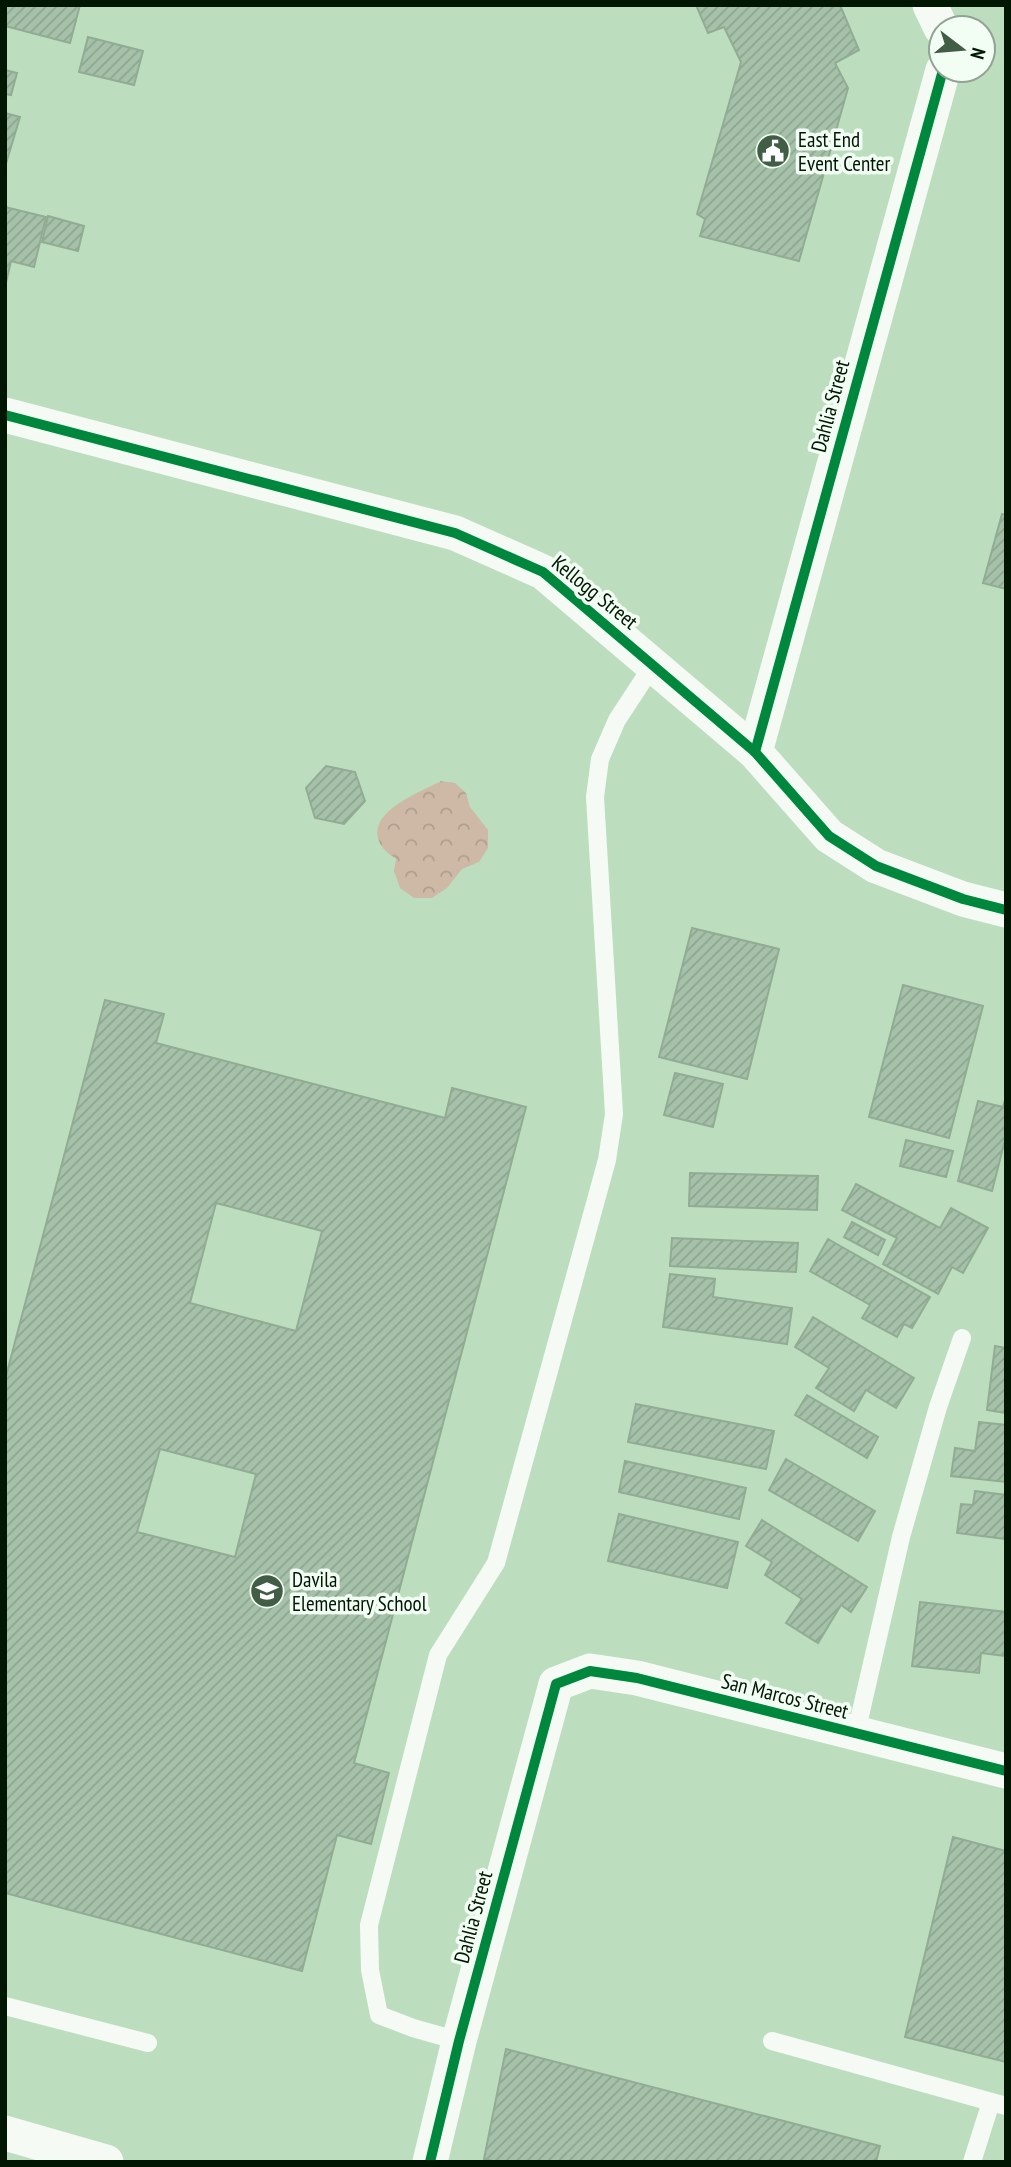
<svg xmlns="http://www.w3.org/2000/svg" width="1011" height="2167" font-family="'PT Sans Narrow',sans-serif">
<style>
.park{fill:url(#park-crowns)}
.building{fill:url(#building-hatch);stroke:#92ac94;stroke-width:2;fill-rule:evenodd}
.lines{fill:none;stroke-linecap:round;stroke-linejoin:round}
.service{stroke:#f5faf5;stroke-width:18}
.minor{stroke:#f5faf5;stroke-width:35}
.cycleway-casing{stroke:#f2fef3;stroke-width:15}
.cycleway{stroke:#00873e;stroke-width:10}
.labels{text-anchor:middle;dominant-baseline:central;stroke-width:7;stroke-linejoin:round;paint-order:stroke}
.poi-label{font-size:21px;fill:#011704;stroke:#f2fef3;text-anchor:start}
.street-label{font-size:21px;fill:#011704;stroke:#f2fef3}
</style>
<defs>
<pattern id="park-crowns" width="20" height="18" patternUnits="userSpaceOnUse" patternTransform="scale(1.75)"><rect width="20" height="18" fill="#ceb9a7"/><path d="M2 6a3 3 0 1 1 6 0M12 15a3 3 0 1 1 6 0" fill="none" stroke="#af9e8e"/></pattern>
<pattern id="building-hatch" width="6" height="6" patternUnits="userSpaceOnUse" patternTransform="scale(1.75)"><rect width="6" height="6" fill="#a6c1a9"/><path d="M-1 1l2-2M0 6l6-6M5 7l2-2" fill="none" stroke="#8da590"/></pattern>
</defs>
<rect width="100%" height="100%" fill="#bcdebf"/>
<path class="park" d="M441 781 455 783 466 793 470 807 488 830V848L479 862 462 869 447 888 432 898H414L400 888 394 871 396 859C392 856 386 852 383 848 359 814 419 793 441 781Z"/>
<g class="building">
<polygon points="5,5 80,5 70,43 5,26"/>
<polygon points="696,5 840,5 859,50 835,63 848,88 799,261 700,236 705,219 697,214 741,62 724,27 708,33"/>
<polygon points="88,37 143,51 134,85 79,72"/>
<polygon points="5,70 17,73 11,95 5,94"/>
<polygon points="5,113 20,117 5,167"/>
<polygon points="5,207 46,217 34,267 11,261 5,287"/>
<polygon points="48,216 84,226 78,251 42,242"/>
<polygon points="1002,514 1006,515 1006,589 983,583"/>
<polygon points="326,766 355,772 365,801 344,824 315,818 306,788"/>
<polygon points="692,928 779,949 747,1079 659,1057"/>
<polygon points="903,985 983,1006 949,1138 869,1117"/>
<path d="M105 1000 164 1014 156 1043 445 1118 452 1088 526 1107 354 1763 389 1773 371 1844 337 1835 302 1971 5 1893V1380ZM216 1203 322 1231 296 1331 190 1303ZM160 1449 256 1474 235 1557 137 1532Z"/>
<polygon points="675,1073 723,1084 713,1127 664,1115"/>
<polygon points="1006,1096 1006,1144 1004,1144 992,1191 958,1181 978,1101 1003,1107"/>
<polygon points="906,1140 953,1151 946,1177 900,1166"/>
<polygon points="690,1173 818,1176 817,1210 689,1206"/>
<polygon points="856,1184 940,1228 951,1208 988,1228 963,1273 952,1267 938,1294 883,1264 897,1238 842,1210"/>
<polygon points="852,1222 885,1240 878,1255 844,1237"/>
<polygon points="672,1238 798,1243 796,1272 670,1266"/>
<polygon points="828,1239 930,1297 912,1328 904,1324 897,1337 862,1318 870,1305 810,1271"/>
<polygon points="670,1274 715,1279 713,1297 792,1308 787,1344 663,1327"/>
<polygon points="813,1317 914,1378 896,1408 866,1390 854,1411 816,1388 829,1368 795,1347"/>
<polygon points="995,1346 1006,1348 1006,1413 987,1410"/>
<polygon points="807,1395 878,1437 867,1458 795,1415"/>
<polygon points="636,1404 774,1431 766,1469 628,1442"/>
<polygon points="979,1422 1006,1425 1006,1482 951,1476 955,1448 975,1451"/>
<polygon points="786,1459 875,1511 858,1541 769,1490"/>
<polygon points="625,1461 746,1488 739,1519 619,1492"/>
<polygon points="975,1491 1006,1495 1006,1539 957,1533 961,1504 973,1505"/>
<polygon points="619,1514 738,1542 727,1588 608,1561"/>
<polygon points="762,1520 867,1587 851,1612 841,1605 818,1643 786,1623 802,1599 765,1575 772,1562 746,1546"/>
<polygon points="920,1602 1006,1612 1006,1656 981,1653 979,1673 912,1666"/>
<polygon points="953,1837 1006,1851 1006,2062 905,2037"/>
<polygon points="506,2049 880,2146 876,2162 497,2162 484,2159"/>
</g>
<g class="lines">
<g class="service">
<polyline points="856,1733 901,1537 938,1407 962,1338"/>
<polyline points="5,2006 148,2043"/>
<polyline points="459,2041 413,2028 379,2015 370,1970 369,1925 438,1655 496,1563 607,1160 614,1114 595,797 600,759 617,720 653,665"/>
<polyline points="772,2041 1006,2106"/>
<polyline points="972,2162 991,2102"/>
</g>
<g class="minor">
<polyline points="930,5 941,28"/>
<polyline points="5,415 455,533 543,572 755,752 829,836 876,866 963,899 1006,910"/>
<polyline points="755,752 943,70"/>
<polyline points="5,2133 106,2162"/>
<polyline points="430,2162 459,2041 556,1684 590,1671 637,1678 1006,1771"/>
</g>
<g class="cycleway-casing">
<g id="cycleway">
<polyline points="5,415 455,533 543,572 755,752 829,836 876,866 963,899 1006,910"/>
<polyline points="755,752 943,70"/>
<polyline points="430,2162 459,2041 556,1684 590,1671 637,1678 1006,1771"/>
</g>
</g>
<use href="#cycleway" class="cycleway"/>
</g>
<defs>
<g id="civic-disc" transform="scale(1.75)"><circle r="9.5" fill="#425d45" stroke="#f2fef3"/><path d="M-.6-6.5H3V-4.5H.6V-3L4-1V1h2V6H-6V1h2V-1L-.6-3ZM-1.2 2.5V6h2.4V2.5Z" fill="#fff"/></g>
<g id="school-disc" transform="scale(1.75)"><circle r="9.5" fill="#425d45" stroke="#f2fef3"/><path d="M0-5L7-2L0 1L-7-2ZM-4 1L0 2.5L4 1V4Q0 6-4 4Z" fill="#fff"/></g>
</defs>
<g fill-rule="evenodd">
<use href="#civic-disc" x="773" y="151"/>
<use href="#school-disc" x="267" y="1591"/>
</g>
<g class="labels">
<g class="poi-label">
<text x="798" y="139">East End<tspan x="798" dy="24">Event Center</tspan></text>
<text x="292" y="1579">Davila<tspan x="292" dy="24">Elementary School</tspan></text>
</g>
<g class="street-label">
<text transform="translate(830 406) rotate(-75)">Dahlia Street</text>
<text transform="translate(595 592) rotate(39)">Kellogg Street</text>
<text transform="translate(785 1696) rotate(14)">San Marcos Street</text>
<text transform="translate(473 1917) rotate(-75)">Dahlia Street</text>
</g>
</g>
<rect width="1011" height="2167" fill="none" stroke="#011704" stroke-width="14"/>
<g transform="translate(962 49) rotate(106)"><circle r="33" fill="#f2fef3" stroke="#92a293" stroke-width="2"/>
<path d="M0-5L12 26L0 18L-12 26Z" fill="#425d45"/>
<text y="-10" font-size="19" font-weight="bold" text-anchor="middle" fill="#011704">N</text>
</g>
</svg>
